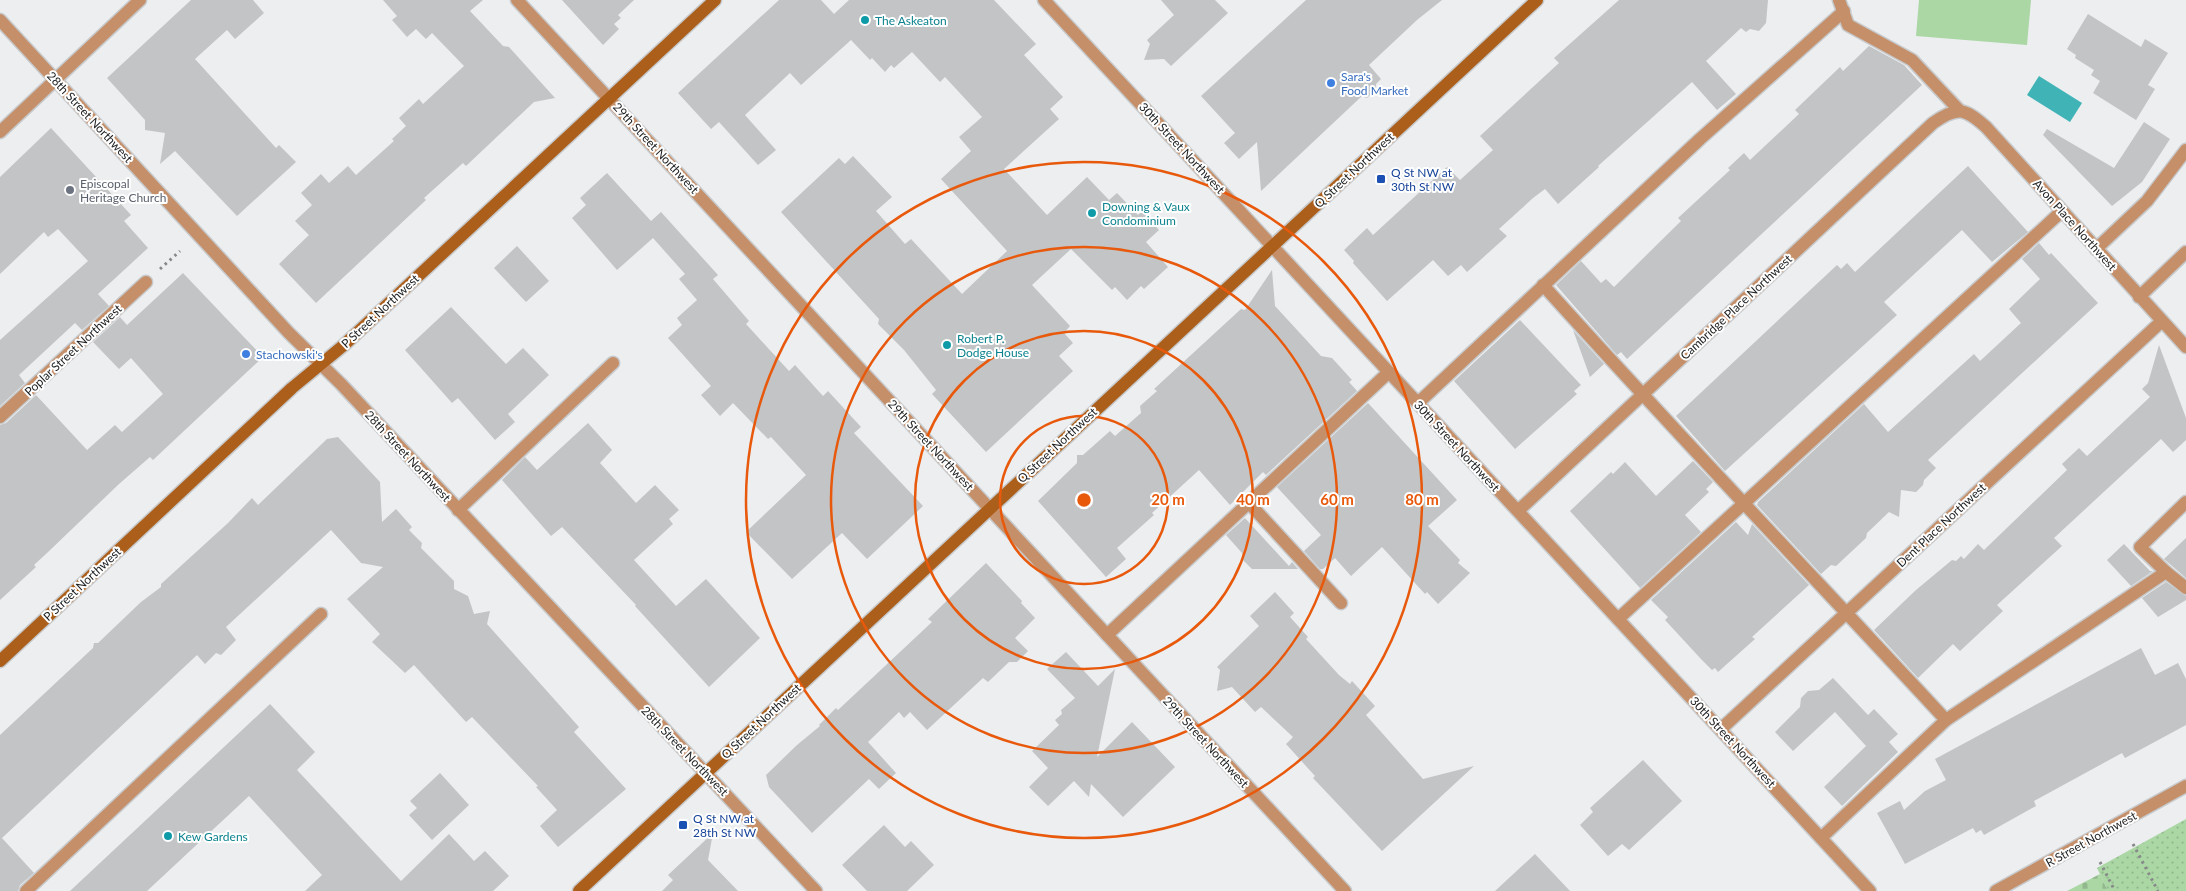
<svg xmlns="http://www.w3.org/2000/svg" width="2186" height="891" font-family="Lato,sans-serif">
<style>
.cemetery{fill:url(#cemetery-stones)}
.park{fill:url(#park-dots)}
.pitch{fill:#aad7a4}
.water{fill:#40b3b6}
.building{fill:#c2c4c6}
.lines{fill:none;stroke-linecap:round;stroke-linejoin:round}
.lane-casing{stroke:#c7c9cb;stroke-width:15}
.street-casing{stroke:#c7c9cb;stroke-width:15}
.secondary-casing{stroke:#c7c9cb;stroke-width:15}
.path{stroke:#868889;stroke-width:3;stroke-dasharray:2.5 4;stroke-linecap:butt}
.lane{stroke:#c58f69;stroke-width:12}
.street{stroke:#c58f69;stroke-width:12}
.secondary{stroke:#ac5f1b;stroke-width:12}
.ring{fill:none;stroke:#e8590c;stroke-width:2.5}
.culture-dot{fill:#0f9aa8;stroke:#fff;stroke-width:2}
.shop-dot{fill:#3f7fe0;stroke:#fff;stroke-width:2}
.transit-dot{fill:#1a4fb4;stroke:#fff;stroke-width:2}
.worship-dot{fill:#6b7280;stroke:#fff;stroke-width:2}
.labels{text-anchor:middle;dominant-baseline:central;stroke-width:4;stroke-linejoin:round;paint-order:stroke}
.culture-label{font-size:12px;fill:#0d838f;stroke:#fff;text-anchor:start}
.shop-label{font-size:12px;fill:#366cbe;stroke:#fff;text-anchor:start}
.street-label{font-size:12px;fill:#212223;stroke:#fff}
.transit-label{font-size:12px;fill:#164399;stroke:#fff;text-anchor:start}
.worship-label{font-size:12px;fill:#5b616d;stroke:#fff;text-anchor:start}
.centre{fill:#e8590c;stroke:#fff;stroke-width:2.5}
.ring-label{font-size:15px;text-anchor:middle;font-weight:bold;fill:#e8590c;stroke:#fff;stroke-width:4;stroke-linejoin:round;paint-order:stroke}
</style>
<defs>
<pattern id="cemetery-stones" width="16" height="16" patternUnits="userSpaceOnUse" patternTransform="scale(1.25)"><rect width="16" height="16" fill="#aad7a4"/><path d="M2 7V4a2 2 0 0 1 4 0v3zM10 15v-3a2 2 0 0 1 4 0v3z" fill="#92b88d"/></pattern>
<pattern id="park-dots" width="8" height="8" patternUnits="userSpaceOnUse" patternTransform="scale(1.25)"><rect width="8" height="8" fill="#aad7a4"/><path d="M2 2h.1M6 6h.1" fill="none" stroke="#92b88d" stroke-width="1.8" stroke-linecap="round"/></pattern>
</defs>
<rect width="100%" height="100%" fill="#eceef0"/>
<polygon class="cemetery" points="2100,874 2108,891 2067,891"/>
<polygon class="park" points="2186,819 2186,891 2108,891 2097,868"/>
<polygon class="pitch" points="1919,0 2031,0 2027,45 1916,36"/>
<polygon class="water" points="2039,76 2082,103 2070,122 2027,95"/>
<g class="building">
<polygon points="191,0 253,0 264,13 235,39 227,30 195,59 276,148 279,145 296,162 237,216 175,151 160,164 165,133 145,130 145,120 107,78"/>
<polygon points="383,0 483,0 470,11 503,46 509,47 555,98 534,102 466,166 463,163 424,198 426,200 316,303 279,264 309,235 295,221 312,205 301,193 321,174 329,183 348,166 356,175 394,141 392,139 406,126 399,118 419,99 423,104 464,66 432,33 426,39 416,29 407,37 392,20 397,16"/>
<polygon points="562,0 634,0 618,15 621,18 614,24 619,29 603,45"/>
<polygon points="779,0 821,0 834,14 849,0 994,0 1036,44 1024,55 1063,97 1050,109 1059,119 1004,169 1047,215 1087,177 1109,200 1117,193 1138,215 1142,211 1159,230 1146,242 1168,267 1144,289 1141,286 1127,300 1115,287 1112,290 1071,249 1032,285 1070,326 1064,333 1073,343 1059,356 1073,371 986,452 932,394 936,390 904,350 878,324 879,319 781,212 839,158 845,164 853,156 892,197 876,211 905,244 911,239 962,294 1007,251 941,179 971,151 959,137 982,117 945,77 940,82 912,52 894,68 891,65 885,72 872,58 870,60 851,40 801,85 790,73 745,115 776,150 758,165 719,122 711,129 678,93"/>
<polygon points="1161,0 1215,0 1228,13 1171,66 1164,59 1144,60 1150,44 1147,40 1174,15"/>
<polygon points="1306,0 1442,0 1417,20 1369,65 1381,79 1376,84 1376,90 1367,98 1362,96 1261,191 1257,142 1239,159 1224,143 1235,133 1201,96"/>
<polygon points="1619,0 1768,0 1766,23 1759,31 1750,29 1746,32 1741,28 1706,61 1736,94 1717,110 1692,82 1598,166 1599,167 1558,204 1545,189 1533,198 1499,229 1507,236 1467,272 1461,265 1448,276 1433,260 1387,301 1353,263 1354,261 1344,250 1367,228 1373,235 1447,167 1460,180 1493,150 1480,136 1559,63 1554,58"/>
<polygon points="2088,14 2141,47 2145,39 2168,53 2148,85 2155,89 2136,120 2093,93 2100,81 2091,75 2094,70 2075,58 2076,55 2067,49"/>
<polygon points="1869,46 1904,65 1922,85 1627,359 1621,352 1617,355 1556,285 1581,261 1601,283 1606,279 1614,287 1681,221 1678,218 1730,170 1728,168 1744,153 1750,160 1799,114 1795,110 1840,67 1843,71"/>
<polygon points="2144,122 2170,139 2142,182 2112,206 2043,135 2047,129 2114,168"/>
<polygon points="51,128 131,215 124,221 148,248 98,294 109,306 82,330 75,323 19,375 25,383 0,406 0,340 88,261 58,229 48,237 44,232 0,274 0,177"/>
<polygon points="1968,166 2028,232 1992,262 1962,230 1884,302 1897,315 1725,471 1676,416 1837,265 1841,269 1847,263 1855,272"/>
<polygon points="607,173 651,221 661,212 718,275 713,279 749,321 746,324 789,371 795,365 823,396 828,391 861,427 854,433 923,506 867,559 842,533 792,579 746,532 806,475 771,437 768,439 733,403 720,416 701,395 711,386 668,338 682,325 677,318 697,300 679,279 685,274 653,238 617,270 572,218 586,205 580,198"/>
<polygon points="2039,243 2049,255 2051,253 2098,303 1928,460 1936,468 1924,480 1923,485 1916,492 1901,490 1899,517 1889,512 1867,533 1866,538 1836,566 1831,565 1821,574 1757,505 1758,502 1864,404 1888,432 1974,354 1980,361 2021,323 2009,309 2040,279 2022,259"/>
<polygon points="517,246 549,281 526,302 494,268"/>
<polygon points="1272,270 1275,306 1321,356 1332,358 1352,380 1349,382 1357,391 1266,475 1263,472 1230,505 1199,470 1152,513 1154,515 1117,548 1126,559 1106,577 1038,501 1077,463 1077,455 1083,455 1110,431 1115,436 1141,413 1140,406 1157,391 1154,389 1241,309 1245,310"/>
<polygon points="183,273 263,357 153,460 150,457 119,484 47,553 34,565 36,567 0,600 0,425 6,423 36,395 87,450 115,425 122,432 163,394 131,358 119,369 93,342 120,317 127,325"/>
<polygon points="451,307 506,364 523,348 549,375 508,414 515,422 495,440 458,398 452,403 405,350"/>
<polygon points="1520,320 1581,385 1574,391 1577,394 1515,449 1454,381"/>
<polygon points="1573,330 1604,364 1590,377"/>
<polygon points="2159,345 2186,418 2186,440 2173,452 2161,439 2054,538 2062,546 1997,605 2003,611 1960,651 1953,644 1918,678 1874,630 1916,590 1952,560 1956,561 1961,556 1964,559 1978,544 1984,550 2067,470 2062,464 2079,448 2087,456 2150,397 2142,389 2148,383"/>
<polygon points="1368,403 1457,500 1428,526 1460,560 1458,563 1470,573 1438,604 1427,592 1425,594 1382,547 1351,576 1335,558 1323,569 1320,569 1304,551 1321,535 1277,487"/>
<polygon points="588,423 612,450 600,463 636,503 655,485 679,510 669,519 673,524 634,560 676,606 706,579 760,638 709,687 635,606 636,605 562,527 551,536 502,480 525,457 537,470"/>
<polygon points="338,437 380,482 382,522 396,509 412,527 409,530 422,543 421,548 454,581 454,589 468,596 474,614 490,611 487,624 579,727 574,732 626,789 558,847 540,826 557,810 536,787 538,786 472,717 466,722 414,665 405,673 372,642 380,634 347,599 383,567 361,563 331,530 226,627 236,640 221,655 216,653 205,664 197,655 2,838 34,873 20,885 18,891 0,891 0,735 93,648 94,643 98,643 141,602 161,587 161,584 228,523 252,498 258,505 327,439"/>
<polygon points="1693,461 1713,482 1706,489 1709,492 1685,515 1701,532 1640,588 1570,511 1611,472 1613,474 1625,462 1656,496"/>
<polygon points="1245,518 1289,566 1292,562 1298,569 1252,569 1243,560 1242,553 1226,535"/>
<polygon points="1736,522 1748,535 1752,524 1809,585 1752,637 1755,639 1718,672 1715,668 1712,670 1701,659 1665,620 1668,617 1651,600"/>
<polygon points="2186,538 2186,578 2164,559"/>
<polygon points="2124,544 2150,571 2153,571 2131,586 2107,560"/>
<polygon points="986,563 1022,601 1021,603 1035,618 1015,638 1028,651 1017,662 1009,662 988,682 983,678 927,730 910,712 904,718 899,712 868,742 896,773 879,789 869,779 812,833 769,787 766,775 797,745 820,726 819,725 836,708 838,710 932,622 928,619"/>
<polygon points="2166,582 2186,596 2186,600 2158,617 2142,598"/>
<polygon points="1275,592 1294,613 1290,617 1308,637 1306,639 1339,675 1350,684 1352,681 1375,706 1366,715 1423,779 1474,766 1382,851 1313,778 1315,776 1286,744 1293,737 1261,707 1255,712 1232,687 1217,691 1220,670 1217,667 1259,626 1250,616"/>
<polygon points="2141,648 2155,675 2178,663 2186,679 2186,725 2125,758 2122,753 2034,801 2036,806 1984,835 1981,830 1976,833 1973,828 1905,864 1877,813 1900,801 1904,810 1925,791 1946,780 1935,759"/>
<polygon points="1066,652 1098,686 1115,669 1097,757 1132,722 1175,767 1123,817 1091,784 1089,797 1074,781 1048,806 1029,787 1048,768 1032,751 1059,725 1055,720 1062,714 1061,710 1075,698 1047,669"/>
<polygon points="1833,678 1868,715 1874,709 1898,734 1889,742 1898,752 1842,806 1824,787 1866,746 1835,712 1793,751 1775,732 1800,707 1801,698 1808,691 1819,690"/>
<polygon points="270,704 315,752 297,770 401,881 449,834 474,861 485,851 509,876 493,891 305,891 322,875 249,796 147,891 70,891"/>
<polygon points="1643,760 1682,801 1629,850 1622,844 1608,856 1580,825 1593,812 1590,808"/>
<polygon points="440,773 469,805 432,840 409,815 417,808 410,801"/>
<polygon points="884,825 905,847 911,841 934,865 907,891 867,891 842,865"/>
<polygon points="713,833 708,860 738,891 662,891 673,880 668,875"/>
<polygon points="1535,854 1570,891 1495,891"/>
</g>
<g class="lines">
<g class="lane-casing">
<g id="lane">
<polyline points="1839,0 1848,25 1912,60 1959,110"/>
<path d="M1543 285C1675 432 1812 575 1946 720L1821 838"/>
<polyline points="2139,297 2186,252"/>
<polyline points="1418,403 1700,139 1844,11"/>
<polyline points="1249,503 1341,603"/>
<polyline points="458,510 613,363"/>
<polyline points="2166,572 2140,547 2186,502"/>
<polyline points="1618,619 2062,211"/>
<polyline points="1107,635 1389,372"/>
<polyline points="1946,720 2166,572 2186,588"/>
<polyline points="26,891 321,614"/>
</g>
</g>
<g class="street-casing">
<g id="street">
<polyline points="517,0 1345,891"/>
<polyline points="1044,0 1870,891"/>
<polyline points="0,20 289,333 341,384 816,891"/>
<polyline points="0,132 140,0"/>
<polyline points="2096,249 2147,201 2186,150"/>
<polyline points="0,417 146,282"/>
<path d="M1518 511 1933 123C1957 106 1965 108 1986 127L2186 347"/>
<polyline points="1721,729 2162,321"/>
<polyline points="1996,891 2186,786"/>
</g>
</g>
<g class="secondary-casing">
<g id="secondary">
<polyline points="0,661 292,388 344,345 715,0"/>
<polyline points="579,891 1537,0"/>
</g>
</g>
<g class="path">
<polyline points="160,269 180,251"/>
<polyline points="2133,844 2158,891"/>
<polyline points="2100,862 2115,891"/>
</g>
<use href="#lane" class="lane"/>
<use href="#street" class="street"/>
<use href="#secondary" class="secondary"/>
</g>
<g class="ring">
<circle cx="1084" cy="500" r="84"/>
<circle cx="1084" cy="500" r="169"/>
<circle cx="1084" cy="500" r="253"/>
<circle cx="1084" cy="500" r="338"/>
</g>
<g class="culture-dot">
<circle cx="865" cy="20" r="5"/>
<circle cx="1092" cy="213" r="5"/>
<circle cx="947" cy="345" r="5"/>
<circle cx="168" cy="836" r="5"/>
</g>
<g class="shop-dot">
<circle cx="1331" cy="83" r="5"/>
<circle cx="246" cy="354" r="5"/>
</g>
<g class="transit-dot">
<rect x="1376" y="174" width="10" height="10" rx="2.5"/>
<rect x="678" y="820" width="10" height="10" rx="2.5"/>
</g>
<circle class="worship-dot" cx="70" cy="190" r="5"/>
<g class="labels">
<g class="culture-label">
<text x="875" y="20">The Askeaton</text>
<text x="1102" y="206">Downing &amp; Vaux<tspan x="1102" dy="14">Condominium</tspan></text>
<text x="957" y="338">Robert P.<tspan x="957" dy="14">Dodge House</tspan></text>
<text x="178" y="836">Kew Gardens</text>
</g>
<g class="shop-label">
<text x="1341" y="76">Sara's<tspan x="1341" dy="14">Food Market</tspan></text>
<text x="256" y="354">Stachowski's</text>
</g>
<g class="street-label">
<text transform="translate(90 117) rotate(47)">28th Street Northwest</text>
<text transform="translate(656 148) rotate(47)">29th Street Northwest</text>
<text transform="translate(1182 148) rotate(47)">30th Street Northwest</text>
<text transform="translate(1354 170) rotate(-43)">Q Street Northwest</text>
<text transform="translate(2075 225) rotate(48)">Avon Place Northwest</text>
<text transform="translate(1736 307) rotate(-43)">Cambridge Place Northwest</text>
<text transform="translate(380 311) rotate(-43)">P Street Northwest</text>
<text transform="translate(73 350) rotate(-43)">Poplar Street Northwest</text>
<text transform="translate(931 445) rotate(47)">29th Street Northwest</text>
<text transform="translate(1057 445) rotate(-43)">Q Street Northwest</text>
<text transform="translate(1457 446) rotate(47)">30th Street Northwest</text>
<text transform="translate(408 456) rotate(47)">28th Street Northwest</text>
<text transform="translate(1941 525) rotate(-43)">Dent Place Northwest</text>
<text transform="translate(82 584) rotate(-43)">P Street Northwest</text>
<text transform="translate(761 721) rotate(-43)">Q Street Northwest</text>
<text transform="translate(1206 742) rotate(47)">29th Street Northwest</text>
<text transform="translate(1733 742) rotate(47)">30th Street Northwest</text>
<text transform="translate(685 751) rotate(46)">28th Street Northwest</text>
<text transform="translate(2091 839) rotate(-29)">R Street Northwest</text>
</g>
<g class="transit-label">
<text x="1391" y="172">Q St NW at<tspan x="1391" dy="14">30th St NW</tspan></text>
<text x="693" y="818">Q St NW at<tspan x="693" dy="14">28th St NW</tspan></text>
</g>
<g class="worship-label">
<text x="80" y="183">Episcopal<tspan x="80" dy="14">Heritage Church</tspan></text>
</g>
</g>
<circle cx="1084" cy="500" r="8" class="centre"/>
<g class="ring-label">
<text x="1168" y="505">20 m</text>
<text x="1253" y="505">40 m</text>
<text x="1337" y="505">60 m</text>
<text x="1422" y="505">80 m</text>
</g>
</svg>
